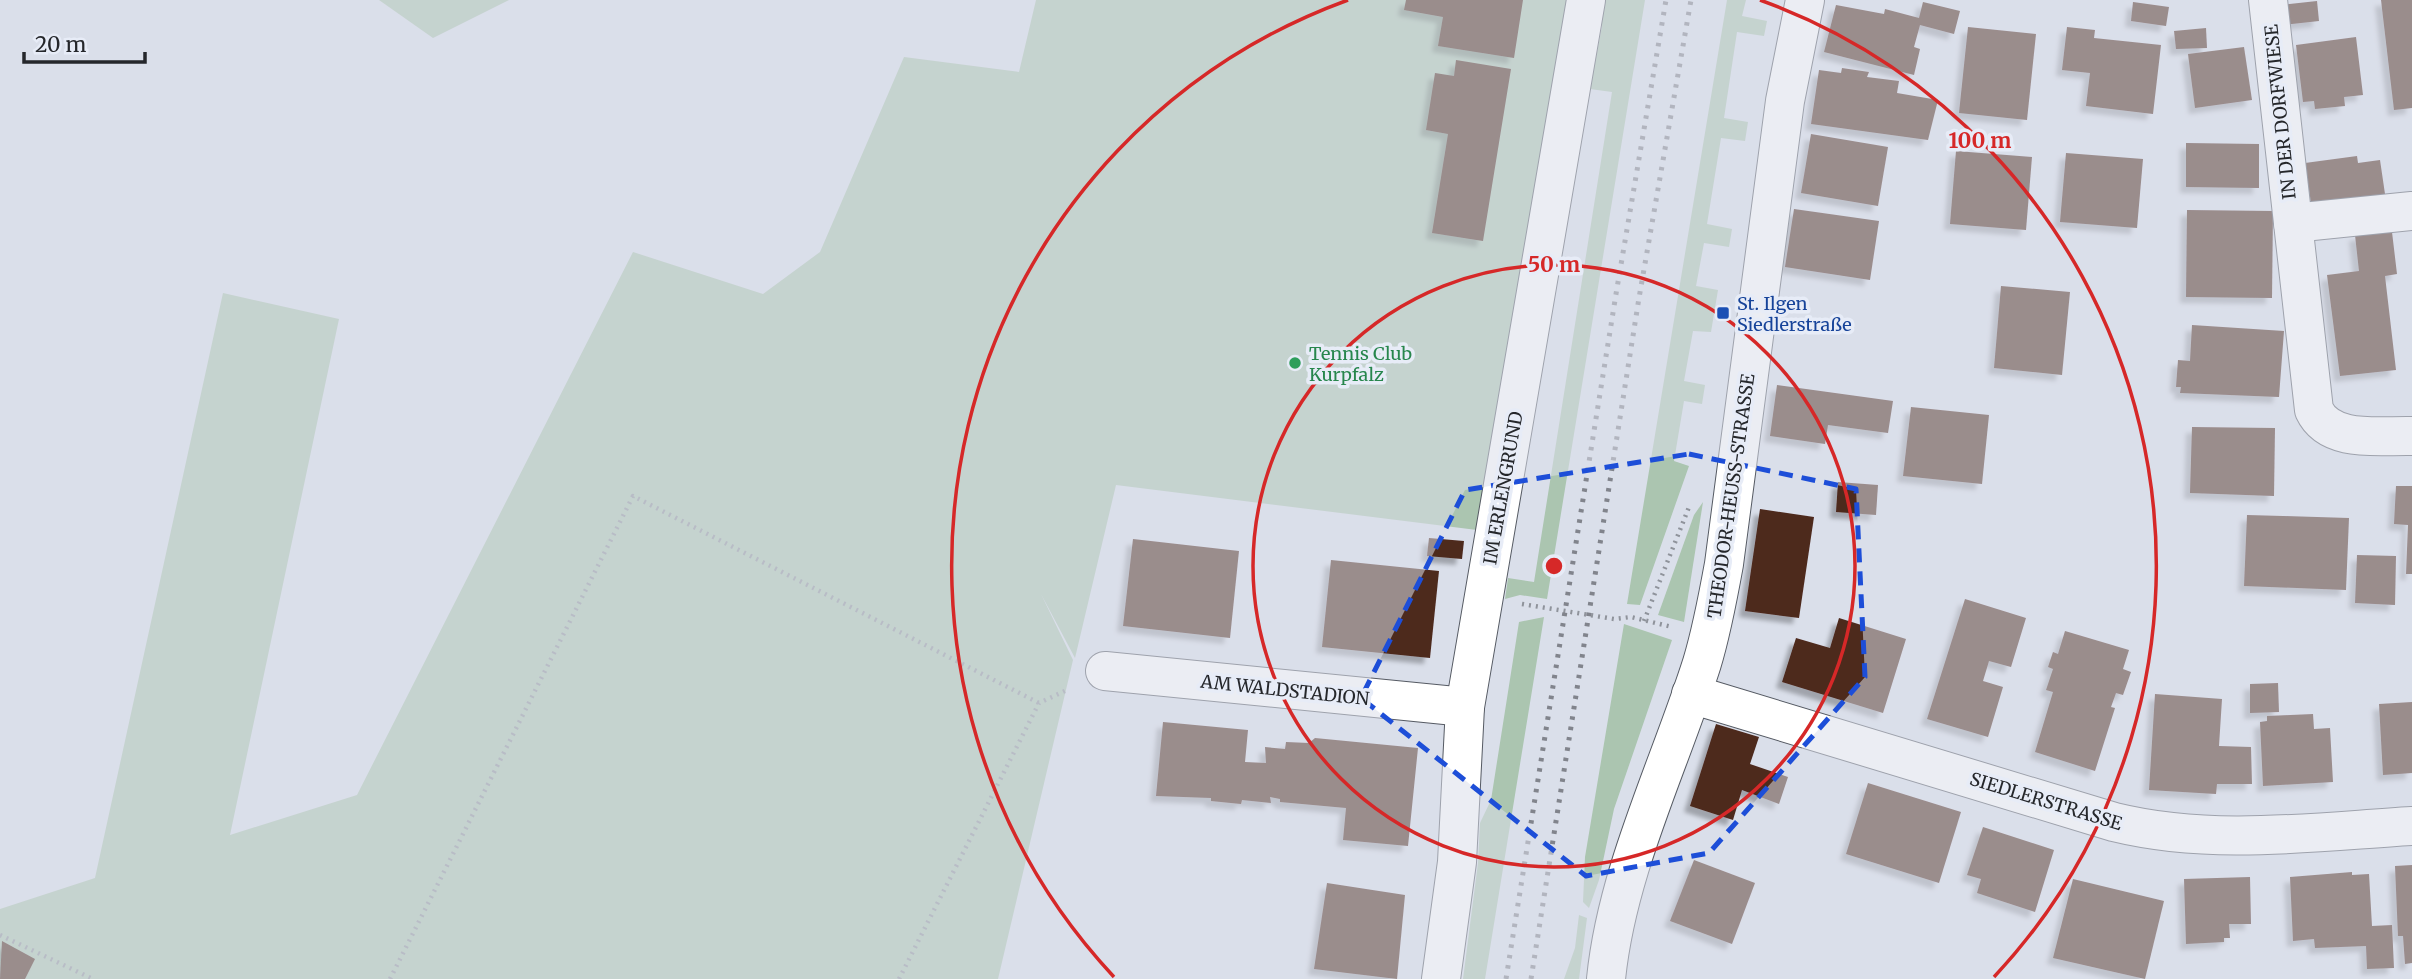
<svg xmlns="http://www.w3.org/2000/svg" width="2412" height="979" font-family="Merriweather,serif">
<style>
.green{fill:#abc5b0}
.building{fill:#4d291e;filter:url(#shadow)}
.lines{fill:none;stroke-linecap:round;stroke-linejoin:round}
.minor-casing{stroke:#555a63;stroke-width:40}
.path{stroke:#8f939b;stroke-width:4.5;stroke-dasharray:2 5;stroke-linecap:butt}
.minor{stroke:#fff;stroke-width:38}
.rail{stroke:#81848c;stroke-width:5;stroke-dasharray:3.5 7;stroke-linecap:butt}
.marked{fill:none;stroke:#1d4ed8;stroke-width:5;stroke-dasharray:14 9;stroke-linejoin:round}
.ring{fill:none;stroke:#d62828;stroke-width:3.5}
.transit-dot{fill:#1a4fb4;stroke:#e7ecf7;stroke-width:2.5}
.leisure-dot{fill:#2e9e5b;stroke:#e7ecf7;stroke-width:2.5}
.labels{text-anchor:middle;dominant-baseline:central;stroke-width:7;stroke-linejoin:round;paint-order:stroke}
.street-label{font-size:18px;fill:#25272b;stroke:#e7ecf7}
.transit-label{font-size:18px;fill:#164399;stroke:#e7ecf7;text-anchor:start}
.leisure-label{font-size:18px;fill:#27864d;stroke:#e7ecf7;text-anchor:start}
.centre{fill:#d62828;stroke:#e7ecf7;stroke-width:3.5}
.ring-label{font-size:21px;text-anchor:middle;font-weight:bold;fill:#d62828;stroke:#e7ecf7;stroke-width:7;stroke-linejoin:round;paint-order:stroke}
</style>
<defs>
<filter id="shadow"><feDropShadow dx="-6" dy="6" stdDeviation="2" flood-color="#0004"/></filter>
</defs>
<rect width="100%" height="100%" fill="#dadfea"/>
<g class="green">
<polygon points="379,0 509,0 433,38"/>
<polygon points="1036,0 1568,0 1477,530 1116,485 1075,658 1041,594 1073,660 998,979 0,979 0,909 95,878 223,293 339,319 230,835 357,795 633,252 763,294 820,252 904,57 1019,72"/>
<polygon points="1600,0 1645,0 1547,599 1520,595 1505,599 1508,578 1534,582 1612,92 1590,89 1602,26"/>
<polygon points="1727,0 1746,0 1742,16 1767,21 1764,36 1737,32 1724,118 1748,122 1745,141 1721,138 1707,224 1732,229 1729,247 1704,243 1696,286 1718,290 1711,332 1693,331 1684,381 1705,385 1702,404 1684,401 1674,461 1689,466 1640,605 1627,604"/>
<polygon points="1703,502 1684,622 1658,615 1694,515"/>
<polygon points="1544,617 1485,979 1463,979 1478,863 1480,823 1491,800 1519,622"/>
<polygon points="1624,624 1672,640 1614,809 1599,880 1589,908 1583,902 1585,857"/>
<polygon points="1579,915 1587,918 1579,979 1564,979 1575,948"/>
</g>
<g class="building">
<polygon points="1406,0 1523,0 1514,58 1438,46 1443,17 1404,10"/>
<polygon points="2381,0 2412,0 2412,108 2394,110"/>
<polygon points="2317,1 2319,21 2283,25 2280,5"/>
<polygon points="1923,2 1960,11 1954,34 1920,25 1914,47 1920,49 1914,75 1824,52 1836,5 1884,14 1885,9 1919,18"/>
<polygon points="2133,2 2169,7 2166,26 2131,21"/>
<polygon points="1968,27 2036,34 2027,120 1959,113"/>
<polygon points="2067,27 2095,30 2094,38 2161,45 2153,114 2086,106 2090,73 2062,70"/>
<polygon points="2206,28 2207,48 2176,49 2174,31"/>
<polygon points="2356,37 2363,95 2344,97 2345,106 2315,109 2314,101 2303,102 2296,45"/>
<polygon points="2244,47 2252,100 2195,108 2188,54"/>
<polygon points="1456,60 1511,69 1483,241 1432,233 1448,134 1426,130 1435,73 1454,76"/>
<polygon points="1842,68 1869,72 1867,77 1899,81 1897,93 1938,100 1928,140 1811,124 1819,70 1841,73"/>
<polygon points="1811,134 1888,147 1878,206 1801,193"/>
<polygon points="2186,143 2259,144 2259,188 2186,187"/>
<polygon points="1956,151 2032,157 2026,230 1950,224"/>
<polygon points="2066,153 2143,159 2137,228 2060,222"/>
<polygon points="2357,156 2358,163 2380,160 2385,194 2312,210 2305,163"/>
<polygon points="1794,209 1879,221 1870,280 1785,267"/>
<polygon points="2187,210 2273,211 2272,298 2186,297"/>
<polygon points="2392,232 2397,274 2385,276 2396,370 2340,376 2327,275 2359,271 2355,235"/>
<polygon points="2001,286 2070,292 2062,375 1994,368"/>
<polygon points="2192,325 2284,331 2279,397 2180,393 2181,387 2176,387 2178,360 2190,361"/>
<polygon points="1777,385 1893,401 1888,433 1828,425 1825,444 1770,436"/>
<polygon points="1911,407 1989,415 1982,484 1903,476"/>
<polygon points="2192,427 2275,428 2274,496 2190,493"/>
<polygon points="1838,482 1878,485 1876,515 1836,512"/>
<polygon points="2396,486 2412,486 2412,574 2406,574 2408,525 2394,524"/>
<polygon points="1760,509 1814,517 1799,618 1745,611"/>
<polygon points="2247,515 2349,518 2346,590 2244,586"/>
<polygon points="1429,538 1464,541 1462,559 1427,556"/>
<polygon points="1133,539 1239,551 1230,638 1123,626"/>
<polygon points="2357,555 2396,556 2395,605 2355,603"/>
<polygon points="1331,560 1439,571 1430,658 1322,647"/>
<polygon points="1965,599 2026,618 2011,667 1989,661 1983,681 2003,687 1988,737 1927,719"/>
<polygon points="1839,618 1906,639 1883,713 1782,682 1796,638 1830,648"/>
<polygon points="2065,631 2129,650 2123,669 2131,672 2123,695 2116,693 2111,707 2115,708 2095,771 2035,752 2053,692 2046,690 2053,669 2048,667 2053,652 2058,654"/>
<polygon points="2278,683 2279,712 2250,713 2250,684"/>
<polygon points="2155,694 2222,699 2219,746 2251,747 2252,784 2217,784 2216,794 2149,790"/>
<polygon points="2412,702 2412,773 2383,775 2379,704"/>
<polygon points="2313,714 2314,729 2330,728 2333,782 2263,786 2260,722 2267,721 2267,716"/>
<polygon points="1163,722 1248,730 1245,762 1266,763 1265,747 1285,749 1286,742 1309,743 1315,738 1418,748 1408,846 1343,840 1346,808 1280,802 1280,799 1270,797 1271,803 1242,800 1241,804 1211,801 1211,798 1156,796"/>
<polygon points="1716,724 1759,737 1750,764 1788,777 1779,804 1742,790 1733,820 1690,806"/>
<polygon points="1868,783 1961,812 1939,883 1846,854"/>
<polygon points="1983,827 2054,850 2035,912 1977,893 1981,879 1967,875"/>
<polygon points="1694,860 1755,883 1732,944 1670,921"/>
<polygon points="2412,865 2412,963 2405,964 2403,936 2398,936 2395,866"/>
<polygon points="2352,872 2352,875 2369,874 2372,926 2392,925 2394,968 2367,969 2366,946 2315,948 2314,939 2293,941 2290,877"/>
<polygon points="2250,877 2251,924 2229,924 2230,938 2224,938 2224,942 2186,944 2184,879"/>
<polygon points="2073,879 2164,901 2145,979 2053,958"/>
<polygon points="1327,883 1405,895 1397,979 1314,969"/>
<polygon points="2,941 35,959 25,979 0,979"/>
</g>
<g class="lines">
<g class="minor-casing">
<g id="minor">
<path d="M2268 0 2314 410C2330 444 2380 435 2412 436"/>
<polyline points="2293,223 2412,211"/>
<polyline points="1105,671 1465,707"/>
<path d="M1691 694 2114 822C2212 846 2312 832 2412 826"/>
<polyline points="1441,979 1457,862 1465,707 1586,0"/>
<path d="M1606 979C1617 870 1669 767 1702 663 1712 630 1718 597 1724 564L1785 101 1805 0"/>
</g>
</g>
<g class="path">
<polyline points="1522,604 1614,619 1631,617 1672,627"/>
<polyline points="1644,621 1689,507"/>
<polyline points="0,935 93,979"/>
<polyline points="390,979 633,496 1039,703"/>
<polyline points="899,979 1039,703 1069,689"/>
</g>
<use href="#minor" class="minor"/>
<g class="rail">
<polyline points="1506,979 1616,294 1666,0"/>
<polyline points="1531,979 1639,298 1691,0"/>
</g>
</g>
<path d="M0 0H2412V979H0ZM1689 454 1856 489 1865 677 1709 853 1586 876 1361 698 1465 490Z" fill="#dadfea" fill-opacity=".55" fill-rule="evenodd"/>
<path class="marked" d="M1689 454 1856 489 1865 677 1709 853 1586 876 1361 698 1465 490Z"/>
<g class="ring">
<circle cx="1554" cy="566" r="301"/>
<path d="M1114 977A602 602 0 0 1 1348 0M1760 0A602 602 0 0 1 1994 977"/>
</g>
<rect class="transit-dot" x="1716" y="306" width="14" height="14" rx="3.5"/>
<circle class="leisure-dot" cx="1295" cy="363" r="7"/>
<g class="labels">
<g class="street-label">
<text transform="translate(2280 112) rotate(-96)">IN DER DORFWIESE</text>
<text transform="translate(1503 488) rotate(-80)">IM ERLENGRUND</text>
<text transform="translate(1731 496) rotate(-82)">THEODOR-HEUSS-STRASSE</text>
<text transform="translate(1285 690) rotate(6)">AM WALDSTADION</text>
<text transform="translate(2046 801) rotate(17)">SIEDLERSTRASSE</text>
</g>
<g class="transit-label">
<text x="1737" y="303">St. Ilgen<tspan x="1737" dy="21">Siedlerstraße</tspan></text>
</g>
<g class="leisure-label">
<text x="1309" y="353">Tennis Club<tspan x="1309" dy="21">Kurpfalz</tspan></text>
</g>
</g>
<circle cx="1554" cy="566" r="10" class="centre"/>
<g class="ring-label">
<text x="1980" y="148">100 m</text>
<text x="1554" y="272">50 m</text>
</g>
<path d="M24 52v10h121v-10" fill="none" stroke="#25272b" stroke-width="3.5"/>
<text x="35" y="52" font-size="21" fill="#25272b" stroke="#e7ecf7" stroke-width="5" paint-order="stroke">20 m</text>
</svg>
